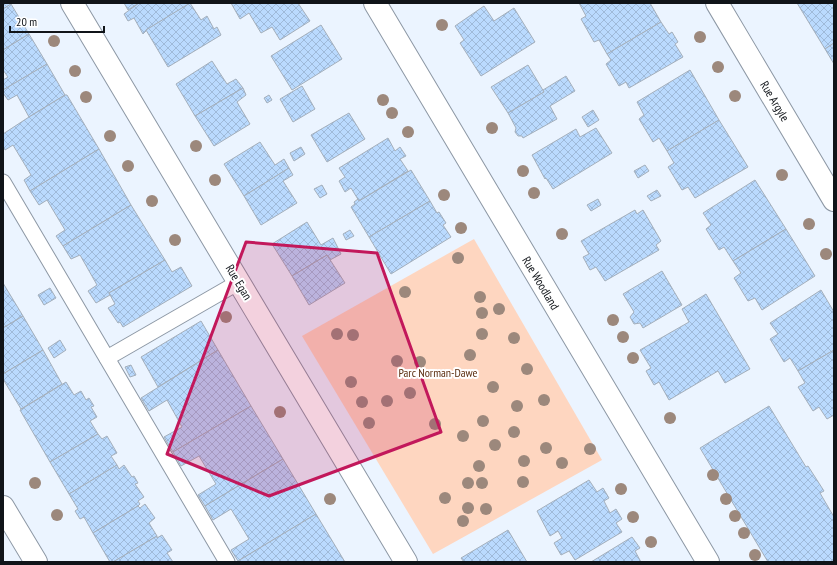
<svg xmlns="http://www.w3.org/2000/svg" width="837" height="565" font-family="'PT Sans Narrow',sans-serif">
<style>
.green{fill:#fed6c0}
.building{fill:url(#building-cross-hatch);stroke:#a4afbb}
.lines{fill:none;stroke-linecap:round;stroke-linejoin:round}
.lane-casing{stroke:#8d98a5;stroke-width:17}
.street-casing{stroke:#8d98a5;stroke-width:24}
.secondary-casing{stroke:#8d98a5;stroke-width:24}
.lane{stroke:#fff;stroke-width:15}
.street{stroke:#fff;stroke-width:22}
.secondary{stroke:#fff;stroke-width:22}
.tree{fill:#9c887c}
.marked{fill:#c2185b;fill-opacity:0.2;stroke:#c2185b;stroke-width:3;stroke-linejoin:round}
.labels{text-anchor:middle;dominant-baseline:central;stroke-width:4;stroke-linejoin:round;paint-order:stroke}
.street-label{font-size:12px;fill:#101419;stroke:#fff}
.park-label{font-size:12px;fill:#5c2f11;stroke:#fff}
</style>
<defs>
<pattern id="building-cross-hatch" width="8" height="8" patternUnits="userSpaceOnUse"><rect width="8" height="8" fill="#badafe"/><path d="M0 0l8 8M0 8l8-8" fill="none" stroke="#9fbad9"/></pattern>
</defs>
<rect width="100%" height="100%" fill="#ebf4ff"/>
<polygon class="green" points="474,239 602,460 433,554 302,336"/>
<g class="building">
<polygon points="3,3 10,3 11,4 3,9"/>
<polygon points="124,3 139,3 128,10"/>
<polygon points="139,3 191,3 146,30 146,31 143,34 134,18 128,21 124,14"/>
<polygon points="190,3 201,20 207,16 214,29 217,27 221,35 168,67 146,30"/>
<polygon points="231,3 298,3 310,21 280,40 272,27 261,33 249,13 240,19"/>
<polygon points="579,3 650,3 661,22 607,54 599,40 594,42 581,19 586,16"/>
<polygon points="797,3 834,3 834,43 825,49"/>
<polygon points="11,4 29,34 3,50 3,9"/>
<polygon points="484,6 494,21 514,8 535,42 481,76 460,43 464,40 455,26"/>
<polygon points="661,22 669,34 672,32 678,42 675,44 683,57 629,88 626,82 619,86 606,64 611,60 607,54"/>
<polygon points="321,25 342,59 292,90 271,56"/>
<polygon points="29,34 47,64 3,90 3,80 8,77 3,70 3,50"/>
<polygon points="834,43 834,64 825,49"/>
<polygon points="212,61 227,84 236,79 243,88 195,116 176,84"/>
<polygon points="47,64 65,95 29,117 17,95 8,100 3,93 3,90"/>
<polygon points="528,65 544,92 508,113 491,87"/>
<polygon points="690,70 719,120 667,151 659,138 653,142 639,119 644,115 637,102"/>
<polygon points="566,76 575,91 550,106 557,119 523,138 522,136 518,136 515,132 516,128 508,113 544,92 543,90"/>
<polygon points="302,86 315,109 293,122 280,99"/>
<polygon points="243,88 246,95 237,102 250,124 214,146 195,116"/>
<polygon points="65,95 67,95 99,149 30,191 24,180 31,175 13,145 5,150 3,146 3,134 29,117"/>
<polygon points="269,95 272,100 267,103 264,98"/>
<polygon points="593,110 599,120 588,127 582,117"/>
<polygon points="349,113 365,139 327,162 311,135"/>
<polygon points="719,120 748,167 695,198 688,187 682,190 668,167 674,163 667,151"/>
<polygon points="596,128 612,153 553,189 546,178 545,179 532,155 576,129 580,137"/>
<polygon points="388,138 395,151 400,147 406,156 400,159 408,171 359,201 351,188 345,192 339,181 345,177 339,168"/>
<polygon points="260,142 275,165 284,159 289,168 244,196 224,164"/>
<polygon points="301,147 305,154 294,161 290,153"/>
<polygon points="99,149 131,205 63,246 56,236 65,230 47,200 39,205 30,191"/>
<polygon points="645,165 649,171 638,178 634,171"/>
<polygon points="289,168 293,175 283,181 297,203 261,225 244,196"/>
<polygon points="411,170 430,201 369,237 351,207 355,204 354,202 358,199 359,201"/>
<polygon points="755,180 786,229 733,261 724,247 719,250 706,229 711,225 703,213"/>
<polygon points="322,185 327,194 320,198 314,189"/>
<polygon points="657,190 661,196 651,201 647,196"/>
<polygon points="598,199 601,205 591,211 587,205"/>
<polygon points="430,201 437,213 439,212 446,223 443,225 451,237 391,274 369,237"/>
<polygon points="131,205 165,260 109,293 110,295 96,303 88,291 97,285 80,255 71,259 63,246"/>
<polygon points="635,210 637,214 643,210 661,241 656,245 659,250 605,281 596,267 590,270 583,257 589,254 581,241"/>
<polygon points="307,222 321,245 333,238 341,254 330,260 327,255 292,276 272,244"/>
<polygon points="786,229 815,276 762,310 755,298 748,301 734,278 741,273 733,261"/>
<polygon points="350,230 354,236 346,240 343,234"/>
<polygon points="327,255 345,283 309,305 292,276"/>
<polygon points="165,260 172,272 181,267 192,286 123,327 120,322 118,323 108,308 115,304 109,293"/>
<polygon points="662,271 682,305 643,328 640,323 634,324 630,317 634,312 623,294"/>
<polygon points="3,283 23,316 3,328"/>
<polygon points="50,288 56,298 44,305 38,295"/>
<polygon points="821,290 834,312 834,350 798,371 790,358 784,362 770,339 778,334 770,323"/>
<polygon points="706,294 750,369 725,383 718,371 669,400 659,382 654,385 646,371 651,368 640,350 689,322 682,309"/>
<polygon points="23,316 43,350 3,374 3,328"/>
<polygon points="201,321 218,350 158,387 141,357"/>
<polygon points="60,340 66,350 54,358 48,348"/>
<polygon points="43,350 62,384 21,409 3,379 3,374"/>
<polygon points="218,350 251,406 173,452 164,437 182,427 167,400 149,411 141,398"/>
<polygon points="834,350 834,415 827,419 819,407 813,411 798,387 805,383 798,371"/>
<polygon points="131,365 136,375 130,377 125,367"/>
<polygon points="66,382 74,395 81,391 86,400 89,398 94,406 91,407 97,417 90,421 98,434 50,462 20,410"/>
<polygon points="251,406 283,459 205,506 198,495 216,484 199,456 181,466 173,452"/>
<polygon points="769,406 806,467 808,466 824,491 820,493 834,517 834,562 768,562 700,448"/>
<polygon points="98,434 102,439 107,436 117,453 111,456 117,465 69,494 50,462"/>
<polygon points="283,459 316,514 238,561 231,550 249,539 231,509 213,520 205,506"/>
<polygon points="117,465 119,469 124,465 132,477 134,476 138,483 135,484 144,497 138,501 140,504 138,506 93,533 84,517 80,519 75,511 78,509 69,494"/>
<polygon points="589,480 597,492 603,488 609,498 604,501 610,513 616,509 622,519 616,523 622,532 575,560 569,551 561,555 554,543 562,538 558,531 550,536 537,511"/>
<polygon points="145,504 155,518 149,523 157,536 113,562 110,562 93,533 138,506 140,508"/>
<polygon points="316,514 345,562 239,562 238,561"/>
<polygon points="508,530 527,562 464,562 461,558"/>
<polygon points="162,535 172,550 167,553 173,562 113,562 157,536 157,538"/>
<polygon points="632,537 640,548 635,551 641,562 591,562"/>
</g>
<g class="lines">
<g class="lane-casing">
<g id="lane">
<polyline points="3,182 227,562"/>
<polyline points="107,358 239,282"/>
</g>
</g>
<g class="street-casing">
<g id="street">
<polyline points="72,3 406,562"/>
<polyline points="717,3 834,200"/>
<polyline points="3,507 36,562"/>
</g>
</g>
<g class="secondary-casing">
<polyline id="secondary" points="375,3 708,562"/>
</g>
<use href="#lane" class="lane"/>
<use href="#street" class="street"/>
<use href="#secondary" class="secondary"/>
</g>
<g class="tree">
<circle cx="442" cy="25" r="6"/>
<circle cx="700" cy="37" r="6"/>
<circle cx="54" cy="41" r="6"/>
<circle cx="718" cy="67" r="6"/>
<circle cx="75" cy="71" r="6"/>
<circle cx="735" cy="96" r="6"/>
<circle cx="86" cy="97" r="6"/>
<circle cx="383" cy="100" r="6"/>
<circle cx="392" cy="113" r="6"/>
<circle cx="492" cy="128" r="6"/>
<circle cx="408" cy="132" r="6"/>
<circle cx="110" cy="136" r="6"/>
<circle cx="196" cy="146" r="6"/>
<circle cx="128" cy="166" r="6"/>
<circle cx="523" cy="171" r="6"/>
<circle cx="782" cy="175" r="6"/>
<circle cx="215" cy="180" r="6"/>
<circle cx="534" cy="193" r="6"/>
<circle cx="444" cy="195" r="6"/>
<circle cx="152" cy="201" r="6"/>
<circle cx="809" cy="224" r="6"/>
<circle cx="461" cy="228" r="6"/>
<circle cx="562" cy="234" r="6"/>
<circle cx="175" cy="240" r="6"/>
<circle cx="826" cy="254" r="6"/>
<circle cx="458" cy="258" r="6"/>
<circle cx="405" cy="292" r="6"/>
<circle cx="480" cy="297" r="6"/>
<circle cx="499" cy="309" r="6"/>
<circle cx="482" cy="313" r="6"/>
<circle cx="226" cy="317" r="6"/>
<circle cx="613" cy="320" r="6"/>
<circle cx="337" cy="334" r="6"/>
<circle cx="482" cy="334" r="6"/>
<circle cx="353" cy="335" r="6"/>
<circle cx="623" cy="337" r="6"/>
<circle cx="514" cy="338" r="6"/>
<circle cx="470" cy="355" r="6"/>
<circle cx="633" cy="358" r="6"/>
<circle cx="397" cy="361" r="6"/>
<circle cx="420" cy="362" r="6"/>
<circle cx="527" cy="369" r="6"/>
<circle cx="351" cy="382" r="6"/>
<circle cx="493" cy="387" r="6"/>
<circle cx="410" cy="393" r="6"/>
<circle cx="544" cy="400" r="6"/>
<circle cx="387" cy="401" r="6"/>
<circle cx="362" cy="402" r="6"/>
<circle cx="517" cy="406" r="6"/>
<circle cx="280" cy="412" r="6"/>
<circle cx="670" cy="418" r="6"/>
<circle cx="483" cy="421" r="6"/>
<circle cx="369" cy="423" r="6"/>
<circle cx="435" cy="424" r="6"/>
<circle cx="514" cy="432" r="6"/>
<circle cx="463" cy="436" r="6"/>
<circle cx="495" cy="445" r="6"/>
<circle cx="546" cy="448" r="6"/>
<circle cx="590" cy="449" r="6"/>
<circle cx="524" cy="461" r="6"/>
<circle cx="562" cy="463" r="6"/>
<circle cx="479" cy="466" r="6"/>
<circle cx="713" cy="475" r="6"/>
<circle cx="523" cy="482" r="6"/>
<circle cx="35" cy="483" r="6"/>
<circle cx="468" cy="483" r="6"/>
<circle cx="482" cy="483" r="6"/>
<circle cx="621" cy="489" r="6"/>
<circle cx="445" cy="498" r="6"/>
<circle cx="330" cy="499" r="6"/>
<circle cx="726" cy="499" r="6"/>
<circle cx="468" cy="508" r="6"/>
<circle cx="486" cy="509" r="6"/>
<circle cx="57" cy="515" r="6"/>
<circle cx="735" cy="516" r="6"/>
<circle cx="633" cy="517" r="6"/>
<circle cx="463" cy="521" r="6"/>
<circle cx="744" cy="533" r="6"/>
<circle cx="651" cy="542" r="6"/>
<circle cx="755" cy="555" r="6"/>
</g>
<path class="marked" d="M246 242 377 253 441 432 269 496 167 454Z"/>
<g class="labels">
<g class="street-label">
<text transform="translate(775 101) rotate(59)">Rue Argyle</text>
<text transform="translate(239 282) rotate(59)">Rue Egan</text>
<text transform="translate(541 283) rotate(59)">Rue Woodland</text>
</g>
<g class="park-label">
<text x="438" y="372">Parc Norman-Dawe</text>
</g>
</g>
<rect width="837" height="565" fill="none" stroke="#101419" stroke-width="8"/>
<path d="M10 26v6h94v-6" fill="none" stroke="#101419" stroke-width="2"/>
<text x="16" y="26" font-size="12" fill="#101419" stroke="#ffffff" stroke-width="3" paint-order="stroke">20 m</text>
</svg>
